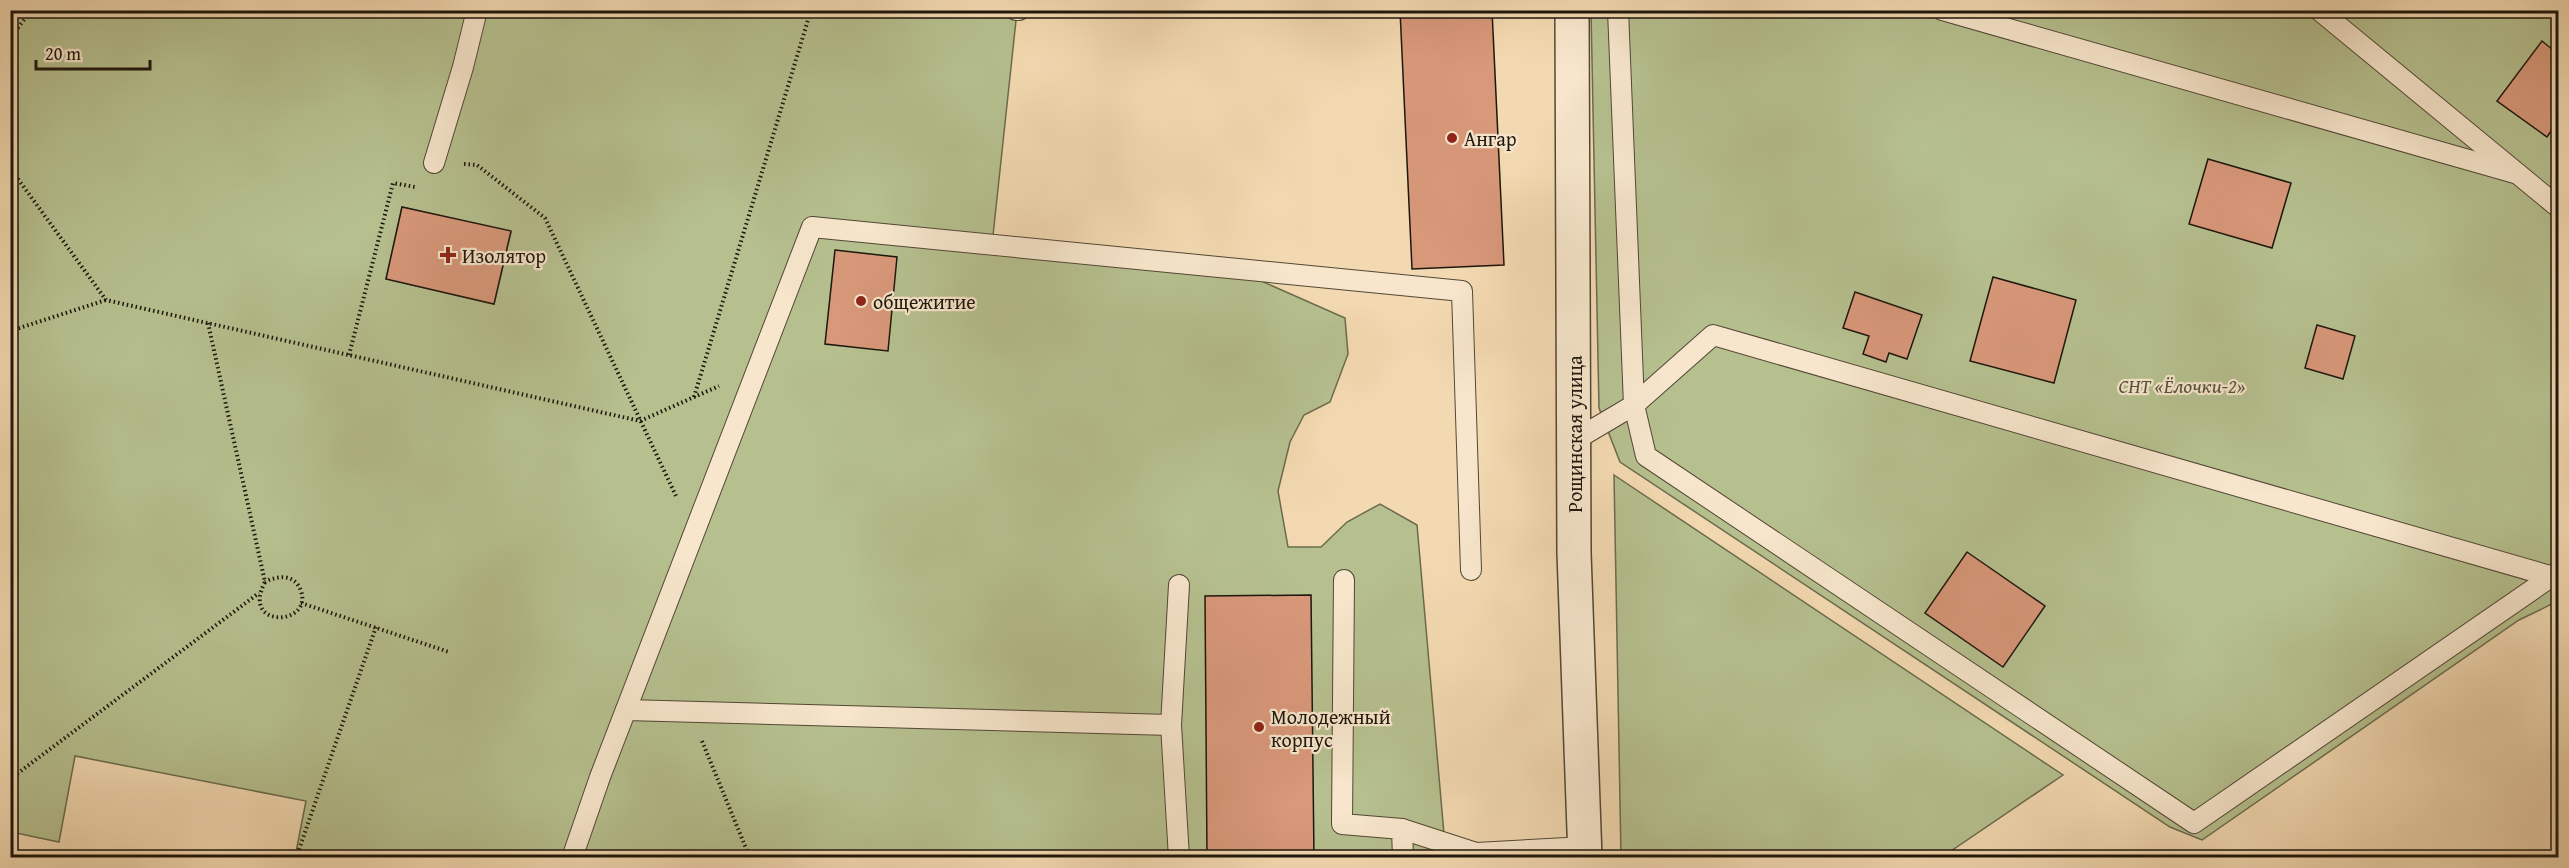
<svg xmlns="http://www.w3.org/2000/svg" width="2569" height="868" font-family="'Gentium Book Plus',serif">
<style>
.green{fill:#b6c08f;stroke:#6a6b4e;stroke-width:1.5;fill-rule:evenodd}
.building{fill:#d8987a;stroke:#1d160c;stroke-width:1.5}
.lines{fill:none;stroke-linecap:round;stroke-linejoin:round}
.lane-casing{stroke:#524735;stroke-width:22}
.street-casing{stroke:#524735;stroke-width:36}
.path{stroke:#1d160c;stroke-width:4;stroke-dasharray:1.5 3;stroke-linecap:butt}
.lane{stroke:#f7e6cc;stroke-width:20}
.street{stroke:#f7e6cc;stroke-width:33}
.poi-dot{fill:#8f2418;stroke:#f7e6cc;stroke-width:2}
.labels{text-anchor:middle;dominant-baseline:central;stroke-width:4.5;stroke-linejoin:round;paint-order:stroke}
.poi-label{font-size:20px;fill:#1d160c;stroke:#f7e6cc;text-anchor:start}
.park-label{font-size:20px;font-style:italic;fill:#53523a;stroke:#f7e6cc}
.street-label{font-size:20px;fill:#1d160c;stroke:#f7e6cc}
</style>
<rect width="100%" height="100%" fill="#f3d9b1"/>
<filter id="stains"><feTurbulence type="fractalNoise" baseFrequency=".00333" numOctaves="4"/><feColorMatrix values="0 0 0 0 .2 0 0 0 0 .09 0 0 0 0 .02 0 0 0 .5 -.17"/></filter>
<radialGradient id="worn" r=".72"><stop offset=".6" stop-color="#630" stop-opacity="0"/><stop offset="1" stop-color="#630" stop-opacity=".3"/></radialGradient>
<g class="green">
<path d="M720 10 1017 11 992 245 1234 269 1345 318 1348 354 1330 402 1304 415 1290 442 1278 491 1288 547H1321L1347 522 1380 504 1417 525 1446 857H295L306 801 75 756 59 842 11 832 10 11H719L718 14ZM402 207 511 232 494 304 386 279Z"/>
<polygon points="1591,11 2558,11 2558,601 2519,620 2202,840 2170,827 1620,462 1599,408"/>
<polygon points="1614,475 2063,775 1942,857 1621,857"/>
</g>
<g class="building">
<polygon points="1400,10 1492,10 1504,265 1412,269"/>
<polygon points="2542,41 2558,54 2558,121 2547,137 2497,101"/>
<polygon points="2208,159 2291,183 2272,248 2189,224"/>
<polygon points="402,207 511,231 494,304 386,279"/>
<polygon points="835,250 897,257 888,351 825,344"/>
<polygon points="1993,277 2076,300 2054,383 1970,361"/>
<polygon points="1855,292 1922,315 1907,359 1889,353 1886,362 1863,354 1869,336 1843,328"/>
<polygon points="2317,325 2355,336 2343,379 2305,368"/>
<polygon points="1967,552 2045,606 2003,667 1925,613"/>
<polygon points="1311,595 1314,858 1207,858 1205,596"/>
</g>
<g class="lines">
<g class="lane-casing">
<g id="lane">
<polyline points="1016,10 1019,10"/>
<polyline points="1942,10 2518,174"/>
<polyline points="2319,10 2558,207"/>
<polyline points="434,163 463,67 477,10"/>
<polyline points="1575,440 1634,405 1618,10"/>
<polyline points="2550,576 1713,335 1634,405 1646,456 2194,823 2558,572"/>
<polyline points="1344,580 1342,824 1402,829 1403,858"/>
<polyline points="626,710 1171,725 1179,858"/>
<polyline points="1171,725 1179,585"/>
<polyline points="1402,829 1476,853 1585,847"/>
<polyline points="572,858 600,777 812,227 1462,291 1471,570"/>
</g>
</g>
<g class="street-casing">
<polyline id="street" points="1572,10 1574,553 1585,858"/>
</g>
<g class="path">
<polyline points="10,39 31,10"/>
<polyline points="464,164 477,165 545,218 676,496"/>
<polyline points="10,168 106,300 640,421 719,386"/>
<path d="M208 323 265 582C240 629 313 626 301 591 295 574 278 575 265 582"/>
<polyline points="10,331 106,300"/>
<polyline points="349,355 393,183 415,187"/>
<polyline points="694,397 811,10"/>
<polyline points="301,603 449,652"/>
<polyline points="702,741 750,858"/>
<polyline points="10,779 259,593"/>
<polyline points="296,858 376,627"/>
</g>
<use href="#lane" class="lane"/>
<use href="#street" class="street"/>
</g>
<g class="poi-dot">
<circle cx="1452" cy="138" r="6"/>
<path d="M445 246h6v6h6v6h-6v6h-6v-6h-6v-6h6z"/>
<circle cx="861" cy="301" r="6"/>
<circle cx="1259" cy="727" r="6"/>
</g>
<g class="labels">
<g class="poi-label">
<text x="1464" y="138">Ангар</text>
<text x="462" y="255">Изолятор</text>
<text x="873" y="301">общежитие</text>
<text x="1271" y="716">Молодежный<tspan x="1271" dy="23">корпус</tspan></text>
</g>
<g class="park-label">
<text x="2182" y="385">СНТ «Ёлочки-2»</text>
</g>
<g class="street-label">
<text transform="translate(1574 434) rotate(-90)">Рощинская улица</text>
</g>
</g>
<rect width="2569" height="868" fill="none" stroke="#f3d9b1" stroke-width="36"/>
<rect x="12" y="12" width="2545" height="844" fill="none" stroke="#1d160c" stroke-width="3"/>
<rect x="18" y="18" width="2533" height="832" fill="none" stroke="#1d160c" stroke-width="1.5"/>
<path d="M36 60v9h114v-9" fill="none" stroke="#1d160c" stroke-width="3"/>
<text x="45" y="60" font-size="18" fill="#1d160c" stroke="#f7e6cc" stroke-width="4.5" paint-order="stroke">20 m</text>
<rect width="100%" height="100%" filter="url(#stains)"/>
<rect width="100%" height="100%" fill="url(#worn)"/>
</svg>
